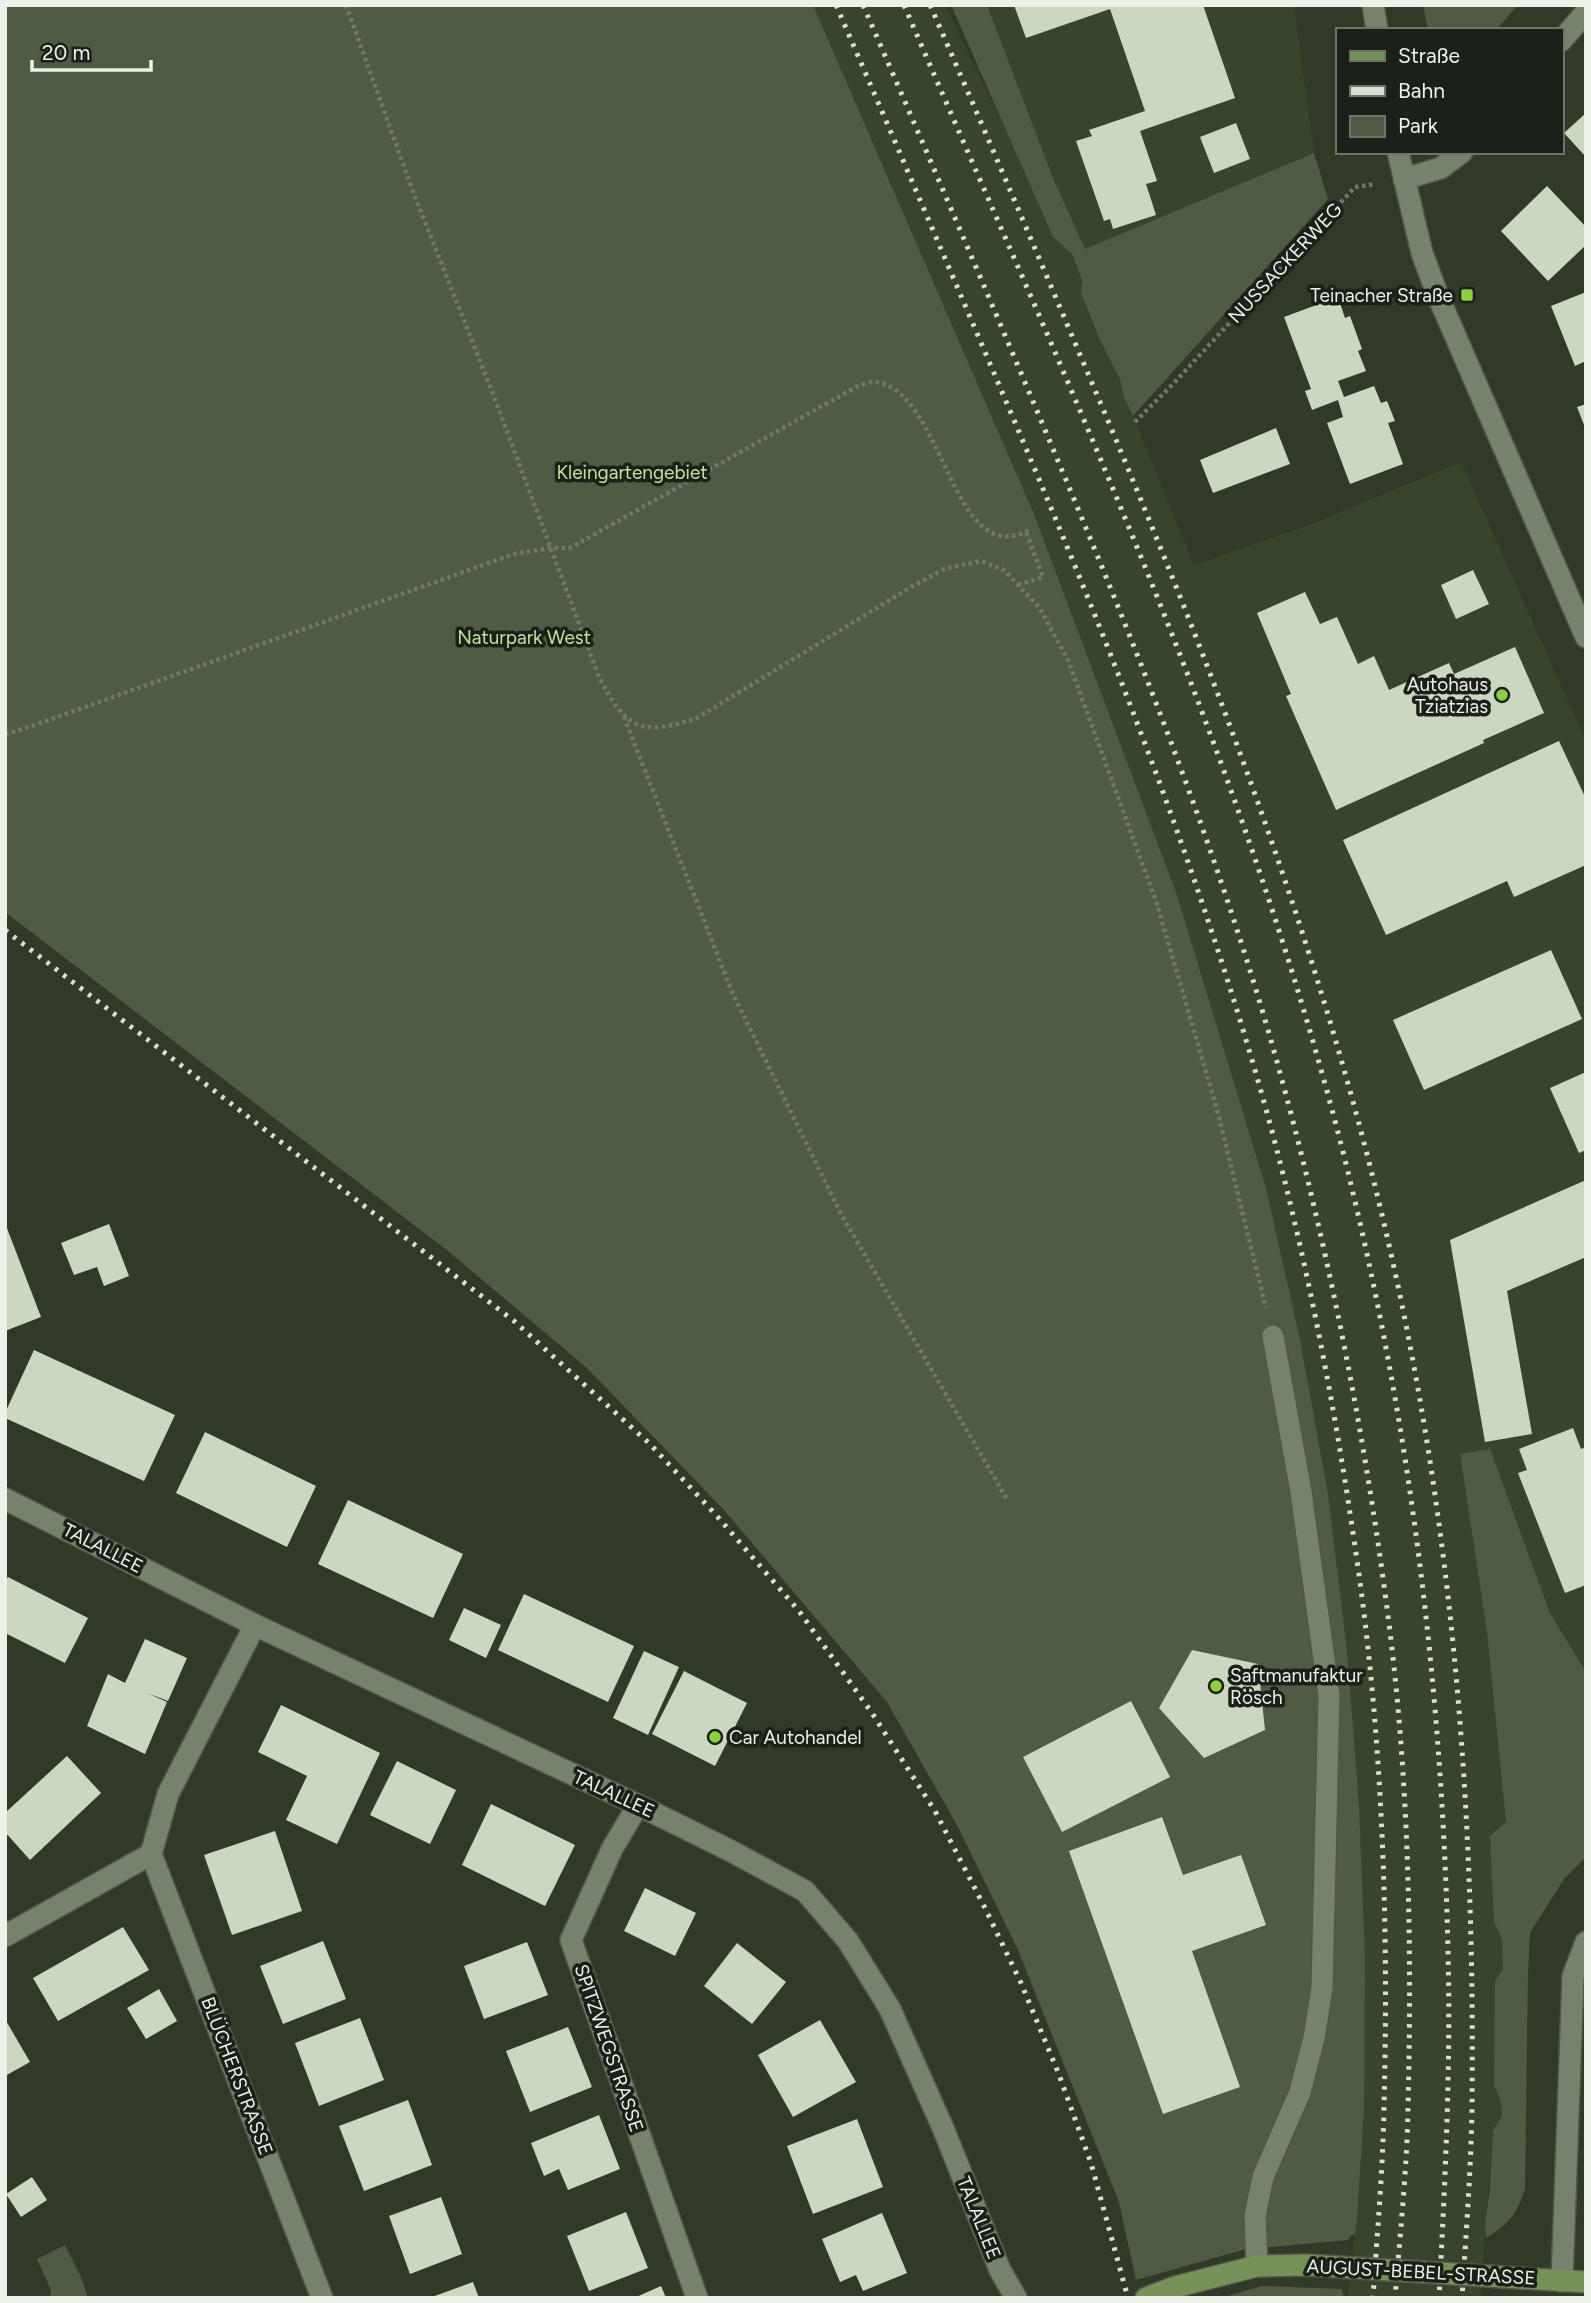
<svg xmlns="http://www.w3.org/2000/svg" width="1591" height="2303" font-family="Figtree,sans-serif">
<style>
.built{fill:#38452c}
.green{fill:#4f5b44}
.building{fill:#cbd8c1}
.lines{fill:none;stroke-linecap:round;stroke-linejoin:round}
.lane-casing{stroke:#505748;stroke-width:24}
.street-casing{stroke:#505748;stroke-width:24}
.secondary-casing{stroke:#505748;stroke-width:24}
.path{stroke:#6f7768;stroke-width:4.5;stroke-dasharray:3.5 3.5;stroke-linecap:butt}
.lane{stroke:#76826d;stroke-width:21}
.street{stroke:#76826d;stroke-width:21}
.secondary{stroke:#779258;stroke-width:21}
.rail{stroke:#d9dfd3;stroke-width:5;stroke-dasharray:3.5 7;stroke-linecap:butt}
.poi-dot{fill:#8ece43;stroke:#1b2018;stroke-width:2.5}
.labels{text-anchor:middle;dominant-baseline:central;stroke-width:7;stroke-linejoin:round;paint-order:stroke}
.street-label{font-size:19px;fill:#ecf2e7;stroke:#1b2018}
.poi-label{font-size:19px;fill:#ecf2e7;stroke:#1b2018;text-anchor:end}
.park-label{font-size:19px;fill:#c0e1a2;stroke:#1b2018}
</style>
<rect width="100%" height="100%" fill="#313a28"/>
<g class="built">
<polygon points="813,5 945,5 1017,153 1053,237 1072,254 1082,280 1081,293 1101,342 1120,379 1125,397 1194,565 1307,526 1461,462 1586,741 1586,1672 1550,1613 1490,1450 1460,1455 1487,1632 1506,1822 1494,1922 1502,1940 1503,1969 1495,1982 1494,2085 1501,2102 1502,2116 1493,2130 1480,2298 1348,2298 1357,2218 1364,2110 1365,1957 1359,1805 1347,1650 1328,1494 1300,1339 1266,1188 1177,895 1034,514"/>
<polygon points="987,5 1294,5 1314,153 1085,249 1053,178"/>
</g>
<g class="green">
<polygon points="5,5 813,5 1034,514 1177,895 1266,1188 1300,1339 1328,1494 1347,1650 1359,1805 1365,1957 1364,2110 1357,2218 1355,2235 1351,2235 1348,2240 1246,2249 1136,2280 1119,2202 1018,1950 958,1827 887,1702 724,1510 587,1368 448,1251 5,912"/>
<polygon points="951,5 987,5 1053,178 1085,249 1314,153 1328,199 1133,416 1124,397 1120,379 1101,342 1081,293 1082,280 1072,254 1053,237"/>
<polygon points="1423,5 1518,5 1496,30 1428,30"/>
<path d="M1490 1449 1550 1613 1586 1672V1857L1564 1879 1530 1933 1528 1973 1525 2189C1516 2215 1510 2223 1486 2238L1485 2225 1490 2188 1493 2130 1502 2116 1501 2102 1494 2085 1495 1981 1503 1969 1502 1940 1494 1922 1490 1836 1506 1822 1487 1632 1460 1454Z"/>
<polygon points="65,2245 81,2277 88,2298 50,2298 51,2290 37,2259"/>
<polygon points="1262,2286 1342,2289 1344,2298 1221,2298"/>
</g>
<g class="building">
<polygon points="1014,5 1203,5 1235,98 1140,131 1157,181 1146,184 1156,215 1113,229 1110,219 1104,221 1076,141 1092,136 1089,130 1145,111 1110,9 1026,38"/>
<polygon points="1586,113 1586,157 1564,133"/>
<polygon points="1236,123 1250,159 1214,173 1200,137"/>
<polygon points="1547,186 1586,227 1586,245 1548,281 1501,231"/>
<polygon points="1586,292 1586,361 1575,366 1551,306"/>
<polygon points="1338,297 1345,318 1350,316 1362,349 1358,351 1366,371 1338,381 1344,397 1374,386 1381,403 1387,401 1395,421 1388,423 1403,464 1350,484 1327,423 1343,417 1338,400 1312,410 1305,391 1311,389 1284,317"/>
<polygon points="1586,404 1586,430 1577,407"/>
<polygon points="1276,428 1290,464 1213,493 1200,460"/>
<polygon points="1473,570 1489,604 1456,619 1441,585"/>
<polygon points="1305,592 1320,624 1337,617 1358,664 1374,656 1389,690 1449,663 1454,674 1515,647 1544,713 1483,740 1484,743 1336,810 1286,696 1291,694 1257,613"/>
<polygon points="1559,741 1586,799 1586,865 1514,897 1507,881 1386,935 1343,840"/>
<polygon points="1551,950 1582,1019 1424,1090 1393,1020"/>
<polygon points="1586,1072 1586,1150 1579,1153 1550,1088"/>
<polygon points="1586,1180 1586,1257 1507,1291 1532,1434 1485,1442 1450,1240"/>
<polygon points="5,1223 41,1317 5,1331"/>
<polygon points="109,1224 129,1276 104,1286 97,1267 74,1275 61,1243"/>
<polygon points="34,1350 175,1415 144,1481 5,1418 5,1413"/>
<polygon points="1573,1428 1581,1449 1586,1447 1586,1585 1565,1593 1518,1473 1527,1470 1519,1449"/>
<polygon points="205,1432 316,1486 287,1547 176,1493"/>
<polygon points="348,1500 463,1554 433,1618 318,1564"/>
<polygon points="8,1577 88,1618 65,1663 5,1633 5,1582"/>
<polygon points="524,1594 634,1646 608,1702 498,1650"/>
<polygon points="464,1608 501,1625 486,1658 449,1640"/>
<polygon points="145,1639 187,1658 168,1701 147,1693 167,1702 145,1754 87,1726 108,1674 125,1683"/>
<polygon points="1192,1650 1258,1664 1265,1730 1204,1758 1159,1708"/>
<polygon points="644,1651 679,1667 648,1735 613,1718"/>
<polygon points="684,1671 747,1703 715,1766 652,1734"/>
<polygon points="1131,1701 1170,1777 1062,1832 1023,1757"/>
<polygon points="281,1705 380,1753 337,1844 286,1820 307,1776 258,1752"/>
<polygon points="67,1756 101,1793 30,1860 5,1832 5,1813"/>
<polygon points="397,1761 456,1790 430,1844 370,1815"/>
<polygon points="491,1804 575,1845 545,1906 462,1865"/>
<polygon points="1162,1817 1183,1875 1241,1855 1266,1925 1192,1951 1240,2087 1163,2114 1069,1851"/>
<polygon points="275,1831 302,1911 232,1935 204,1855"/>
<polygon points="645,1888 696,1913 675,1956 624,1931"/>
<polygon points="123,1927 149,1970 58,2021 33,1978"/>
<polygon points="323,1941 346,1999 283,2024 260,1966"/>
<polygon points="527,1942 548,1995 484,2019 464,1966"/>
<polygon points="737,1943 786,1982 752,2024 704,1986"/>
<polygon points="159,1989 177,2021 146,2039 127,2008"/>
<polygon points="360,2018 384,2080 319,2106 295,2043"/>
<polygon points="5,2019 30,2062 5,2076"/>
<polygon points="820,2020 856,2082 793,2117 758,2055"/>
<polygon points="568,2027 592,2087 530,2112 506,2051"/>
<polygon points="408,2100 432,2165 364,2191 339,2126"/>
<polygon points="599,2115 620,2169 568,2190 559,2169 544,2176 531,2143"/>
<polygon points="857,2119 883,2187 813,2214 787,2146"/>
<polygon points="32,2177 47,2200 21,2217 6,2194"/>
<polygon points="441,2197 462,2254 410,2274 389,2216"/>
<polygon points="626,2212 648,2268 589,2291 567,2236"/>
<polygon points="882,2213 907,2273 863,2291 856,2275 840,2282 822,2239"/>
<polygon points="473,2282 479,2298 432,2298 432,2297"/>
<polygon points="661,2286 666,2298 634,2298"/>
</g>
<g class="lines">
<g class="lane-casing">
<polyline id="lane" points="1257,2266 1255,2216 1263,2177 1300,2092 1314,2038 1322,1988 1329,1695 1301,1492 1273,1336"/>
</g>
<g class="street-casing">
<g id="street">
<polyline points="1373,5 1377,30"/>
<polyline points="1561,41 1586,12"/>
<polyline points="1398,152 1422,253 1438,296 1586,637"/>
<polyline points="1404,179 1441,168 1462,152"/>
<polyline points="5,1499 255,1625 638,1805 731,1851 805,1891 848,1941 890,2009 943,2128 1000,2270 1016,2298"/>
<polyline points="638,1805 612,1849 571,1940 697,2298"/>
<polyline points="151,1854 322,2298"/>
<polyline points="5,1936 151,1854 168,1794 255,1625"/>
<polyline points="1562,2281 1573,1976 1586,1942"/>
</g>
</g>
<g class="secondary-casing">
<polyline id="secondary" points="1146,2298 1175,2287 1257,2266 1306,2265 1586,2282"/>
</g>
<g class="path">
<path d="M346 5 412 189 490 386 599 677C626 729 641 737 697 718L911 587 944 569 981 561 1004 570 1039 607 1068 660 1157 904 1218 1113 1266 1308"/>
<polyline points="1135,422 1174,383 1355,187 1375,184"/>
<polyline points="1018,585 1043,577 1026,532"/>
<polyline points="624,717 732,992 841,1214 1008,1501"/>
<path d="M5 734 29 727 514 554 550 548H570L856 387C862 385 870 381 876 382 946 392 951 575 1031 529"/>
</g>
<use href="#lane" class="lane"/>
<use href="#street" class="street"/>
<use href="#secondary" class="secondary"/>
<g class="rail">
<path d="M836 5C895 141 953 277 1011 413 1097 615 1179 819 1243 1030 1293 1193 1328 1363 1353 1533 1382 1722 1389 1915 1384 2106 1383 2170 1377 2234 1373 2298"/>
<path d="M863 5C930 159 996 313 1061 468 1138 652 1212 838 1268 1030 1325 1229 1366 1434 1391 1640 1409 1793 1412 1952 1408 2107 1407 2170 1400 2234 1395 2298"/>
<path d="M904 5C1068 386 1247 764 1347 1168 1410 1424 1442 1688 1448 1951 1451 2066 1445 2182 1439 2298"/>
<path d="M930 5C991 144 1050 284 1109 423 1231 714 1343 1010 1405 1320 1457 1579 1475 1843 1472 2106 1471 2170 1466 2234 1462 2298"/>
<polyline points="5,930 514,1321 650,1444 716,1515 799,1611 872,1713 935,1811 985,1908 1021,1983 1058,2072 1091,2163 1128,2298"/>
</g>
</g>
<g class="poi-dot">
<rect x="1460" y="288" width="14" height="14" rx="3.5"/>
<circle cx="1502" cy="695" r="7"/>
<circle cx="1216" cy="1686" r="7"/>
<circle cx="715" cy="1737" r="7"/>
</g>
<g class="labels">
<g class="street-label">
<text transform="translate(1285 263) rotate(-47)">NUSSACKERWEG</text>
<text transform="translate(103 1548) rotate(27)">TALALLEE</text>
<text transform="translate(614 1794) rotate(25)">TALALLEE</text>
<text transform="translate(609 2048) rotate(71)">SPITZWEGSTRASSE</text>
<text transform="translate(237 2076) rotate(69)">BLÜCHERSTRASSE</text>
<text transform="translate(979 2218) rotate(68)">TALALLEE</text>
<text transform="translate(1421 2272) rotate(3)">AUGUST-BEBEL-STRASSE</text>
</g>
<g class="poi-label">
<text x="1453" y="295">Teinacher Straße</text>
<text x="1488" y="684">Autohaus<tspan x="1488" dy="22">Tziatzias</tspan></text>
<text x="1230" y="1675" text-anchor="start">Saftmanufaktur<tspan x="1230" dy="22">Rösch</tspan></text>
<text x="729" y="1737" text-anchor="start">Car Autohandel</text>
</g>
<g class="park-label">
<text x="632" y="472">Kleingartengebiet</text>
<text x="524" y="637">Naturpark West</text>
</g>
</g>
<rect width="1591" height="2303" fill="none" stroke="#ecf2e7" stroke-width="14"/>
<rect x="1336" y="28" width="228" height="126" fill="#1b2018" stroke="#6f746b" stroke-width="2"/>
<rect x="1350" y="51" width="35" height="10" fill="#779258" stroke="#6f746b" stroke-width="2"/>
<text x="1398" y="63" font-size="21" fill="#ecf2e7">Straße</text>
<rect x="1350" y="86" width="35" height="10" fill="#d9dfd3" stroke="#6f746b" stroke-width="2"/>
<text x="1398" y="98" font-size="21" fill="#ecf2e7">Bahn</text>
<rect x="1350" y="116" width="35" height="21" fill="#4f5b44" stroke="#6f746b" stroke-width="2"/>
<text x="1398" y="133" font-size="21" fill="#ecf2e7">Park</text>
<path d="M32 60v10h119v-10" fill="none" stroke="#ecf2e7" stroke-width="3.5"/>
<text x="42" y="60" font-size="21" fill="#ecf2e7" stroke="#1b2018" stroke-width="5" paint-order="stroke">20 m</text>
</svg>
